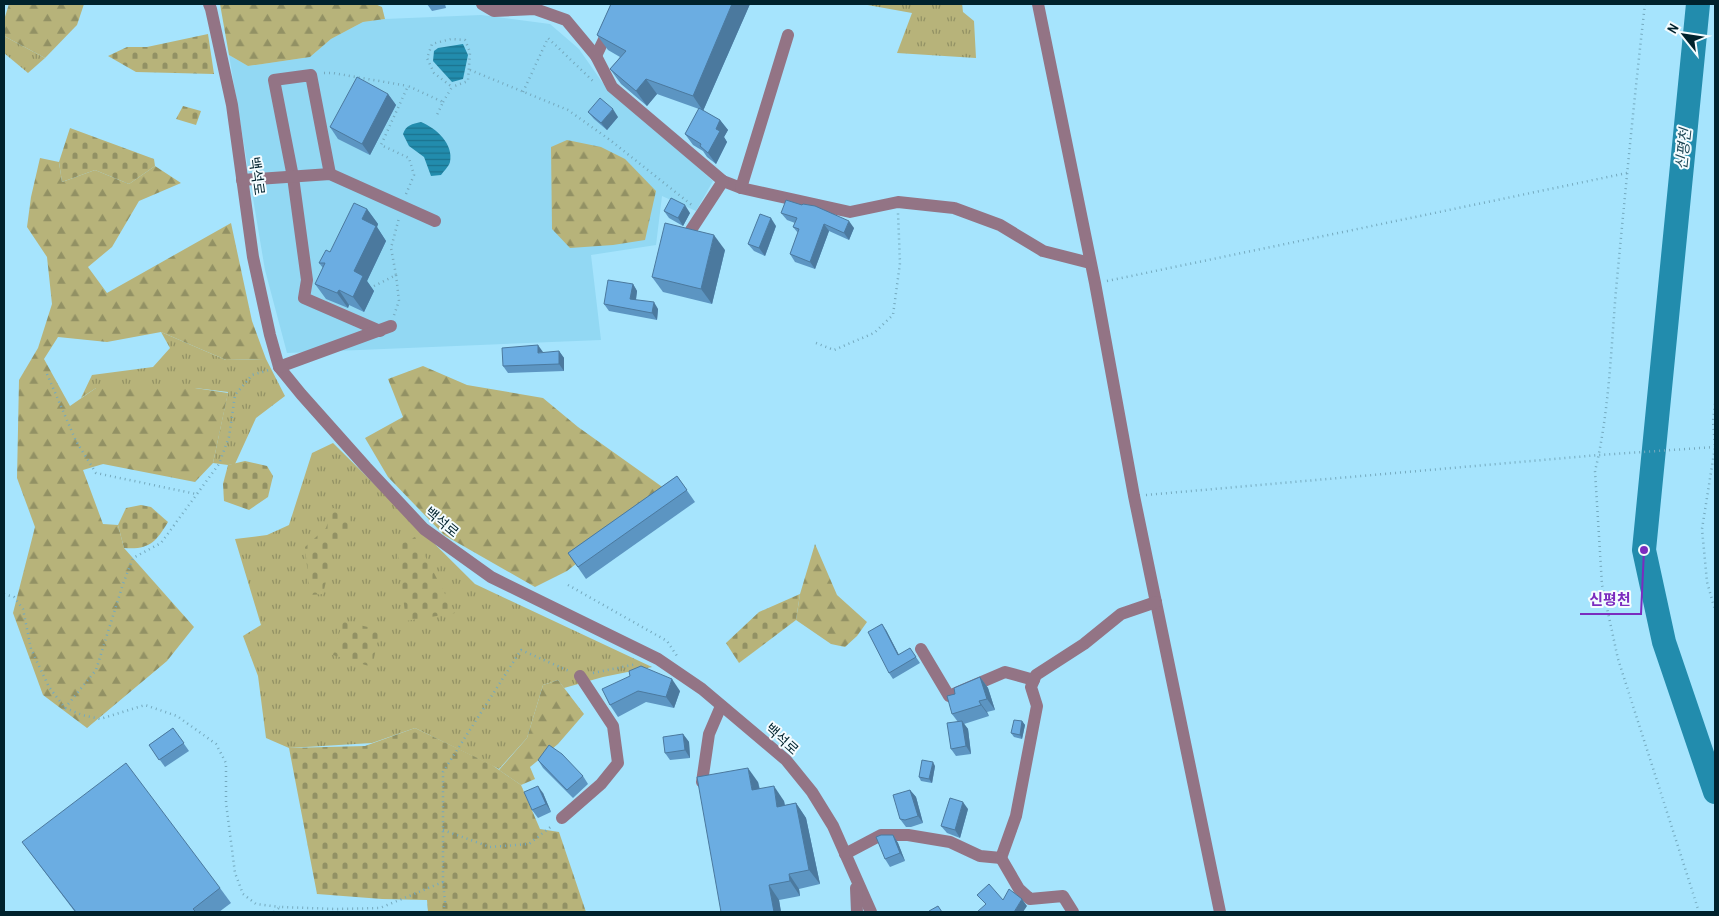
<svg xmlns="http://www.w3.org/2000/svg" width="1719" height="916" font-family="'Archivo Narrow','Noto Sans KR',sans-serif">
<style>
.built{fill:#92d8f3}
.grass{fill:url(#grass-tufts)}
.forest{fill:url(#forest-firs)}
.cemetery{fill:url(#cemetery-stones)}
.water{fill:url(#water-rules)}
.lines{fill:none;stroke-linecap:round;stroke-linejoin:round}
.river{stroke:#228cad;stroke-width:24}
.path{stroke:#74a9be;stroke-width:2.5;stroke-dasharray:1 4;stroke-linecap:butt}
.minor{stroke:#937485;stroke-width:12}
.wall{fill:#5c95c2}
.shaded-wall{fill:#4b799e}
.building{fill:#6bade2;stroke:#4b799e}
.labels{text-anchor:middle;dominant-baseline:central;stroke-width:4;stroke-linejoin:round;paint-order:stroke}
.street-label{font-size:14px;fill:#00222d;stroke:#f4fcff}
.water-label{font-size:15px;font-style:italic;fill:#1e4857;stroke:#f4fcff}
.leader{fill:none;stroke:#7b2cbf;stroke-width:2}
.callout-dot{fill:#7b2cbf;stroke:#f4fcff;stroke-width:2}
.callout-label{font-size:15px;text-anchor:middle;font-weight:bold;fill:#7b2cbf;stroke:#f4fcff;stroke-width:4;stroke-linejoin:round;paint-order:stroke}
</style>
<defs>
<pattern id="grass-tufts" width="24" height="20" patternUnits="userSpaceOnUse" patternTransform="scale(1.25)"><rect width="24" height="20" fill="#b7b37a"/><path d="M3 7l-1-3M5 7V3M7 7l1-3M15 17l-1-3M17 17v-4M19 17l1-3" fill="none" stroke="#929164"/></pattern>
<pattern id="forest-firs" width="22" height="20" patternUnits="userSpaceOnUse" patternTransform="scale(1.25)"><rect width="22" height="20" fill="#b7b37a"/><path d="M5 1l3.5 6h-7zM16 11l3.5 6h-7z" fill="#929164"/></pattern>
<pattern id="cemetery-stones" width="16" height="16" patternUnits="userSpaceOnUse" patternTransform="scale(1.25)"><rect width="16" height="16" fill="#b7b37a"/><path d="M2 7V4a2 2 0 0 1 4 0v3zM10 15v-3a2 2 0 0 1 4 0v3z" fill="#929164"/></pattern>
<pattern id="water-rules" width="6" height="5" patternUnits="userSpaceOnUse" patternTransform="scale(1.25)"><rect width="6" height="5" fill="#228cad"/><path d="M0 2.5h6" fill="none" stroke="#1b728d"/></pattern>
</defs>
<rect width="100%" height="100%" fill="#a6e4fd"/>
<polygon class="built" points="481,15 550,24 579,49 602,82 713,181 696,211 662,196 656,245 591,255 601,340 287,353 265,270 229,55 248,66 310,57 331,39 363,22 385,19"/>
<g class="grass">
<polygon points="862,4 962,4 963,12 974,21 976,58 897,53 912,13"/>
<polygon points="4,36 45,58 28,73 4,53"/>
<polygon points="161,332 226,360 266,359 285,396 256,418 235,464 228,465 213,463 228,392 195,388 96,388 81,398 92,375 153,367 170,348"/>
<polygon points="333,443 475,584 652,667 603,677 564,688 558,680 543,685 527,738 499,769 415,728 372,743 289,748 266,738 258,676 243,636 261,625 235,539 267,535 289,525 312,453"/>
</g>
<g class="forest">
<polygon points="9,4 84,4 77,25 45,58 4,36 4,20"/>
<polygon points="220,4 375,4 382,7 385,19 363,22 331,39 310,57 248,66 229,55"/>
<polygon points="567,140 601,147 625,159 656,191 645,240 613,245 570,248 552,229 551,147"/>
<polygon points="40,158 59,162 62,182 95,170 129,184 155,166 181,183 139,201 112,247 88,267 107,293 231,223 252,321 266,359 226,360 161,332 107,342 58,337 44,359 70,406 96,388 195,388 228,393 213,463 195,482 103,464 83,470 103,524 118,525 124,548 194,627 167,661 87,728 43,695 13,613 35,527 17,478 19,380 38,348 52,304 47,257 27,227 31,197"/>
<polygon points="423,366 467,385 543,398 578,427 668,491 567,571 535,587 444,535 388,477 365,438 403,417 388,379"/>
<polygon points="815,544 837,595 867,622 857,636 845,647 831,644 796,620 800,594"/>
<polygon points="558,680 584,714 558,744 530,767 535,779 521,785 499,770 527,738 543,685"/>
</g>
<g class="cemetery">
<polygon points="208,34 214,74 136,72 108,56 127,47 147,47"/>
<polygon points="183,106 201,111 196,125 176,119"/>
<polygon points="70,128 154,159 155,166 129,184 95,170 62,182 59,162"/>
<polygon points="245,461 267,466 273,476 268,497 249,510 224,501 223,484 228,465"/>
<path d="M141 505 151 507 168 522C156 542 149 550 124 548L118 525 126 508Z"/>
<polygon points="333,508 350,516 351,535 333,552 323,594 310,595 305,547 326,528"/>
<polygon points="415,537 455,613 406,621 397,546"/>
<polygon points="800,594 796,620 739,663 726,643 759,612"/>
<polygon points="343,621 380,630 372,667 333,655"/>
<polygon points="415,728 492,765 521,785 540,829 559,832 586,912 428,912 427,900 382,899 317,894 289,748 365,746"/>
</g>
<g class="water">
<polygon points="463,44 468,55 463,79 452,82 433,61 434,51 438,48"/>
<path d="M421 122C436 128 454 144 450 162 449 166 444 171 441 175L431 176 424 157 409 146 403 134C406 125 412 124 421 122Z"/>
</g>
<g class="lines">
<polyline class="river" points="1698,4 1644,550 1664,642 1715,792"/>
<g class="path">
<path d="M1645 4C1634 99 1625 195 1616 290 1611 349 1609 414 1595 471L1602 585 1618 659 1699 912"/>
<polyline points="470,70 568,110 610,140 693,206"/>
<polyline points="324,73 333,73 408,86"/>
<polyline points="523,92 548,38 594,82"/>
<polyline points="443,102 452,87 434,73 427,58 432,44 451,39 465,40 470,52 468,81 452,87"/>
<polyline points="406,194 414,175 409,158 381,145 408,86 443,102 436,117"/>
<polyline points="1107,281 1627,173"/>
<polyline points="374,286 396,275 391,248 399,218"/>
<polyline points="394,315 399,301 396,275"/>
<polyline points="816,343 834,350 874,333 893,315 900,263 898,213"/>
<polyline points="47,374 76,441 96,473 196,494"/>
<polyline points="1715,404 1713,421 1715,447 1702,529 1707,582 1715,610"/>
<polyline points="1146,495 1599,455 1715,447"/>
<polyline points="568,585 667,641 677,656"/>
<polyline points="4,594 14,597 23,609 31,649 49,687 65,708 82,715 100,719 145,705 177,716 216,744 226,763 226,803 235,873 243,894 256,904 280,907"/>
<polyline points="593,673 637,664"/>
<polyline points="65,708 96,670 123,584 133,558 161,543 219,464 229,437 235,395 252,375 269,370"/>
<polyline points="443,830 490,847 529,844 553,825"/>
<polyline points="274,912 280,907 336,909 380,908 443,882"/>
<polyline points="443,912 445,902 443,882 443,772 521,650 569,671"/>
</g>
<g class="minor">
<polyline points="209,4 211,9 232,105 253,257 270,335 279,367 301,394 366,467 424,529 491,577 658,659 702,689 786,760 812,792 833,826 871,912"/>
<polyline points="482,4 494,11 535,9 566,20 596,56 612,87 723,181 741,188 850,212 898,202 954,208 1000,225 1043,251 1090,263"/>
<polyline points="1038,4 1095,283 1134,496 1220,912"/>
<polyline points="596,56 621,4"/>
<polyline points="330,174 311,75 274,80 293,177 307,280 304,298 380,331"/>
<polyline points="242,180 330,174 435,221"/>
<polyline points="741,188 788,35"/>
<polyline points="691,230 723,181"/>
<polyline points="279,367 391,326"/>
<polyline points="921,649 949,696 1005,672 1034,680"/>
<polyline points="702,782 709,734 721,706"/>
<polyline points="562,818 601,784 618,763 613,726 580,676"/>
<polyline points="845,854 881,835 908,835 950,842 980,856 1001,858 1016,816 1037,706 1031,687 1036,675 1084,644 1121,614 1156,602"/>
<polyline points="1001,858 1019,889 1030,899 1063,896 1073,912"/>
<polyline points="856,888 857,912"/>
</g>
</g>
<g class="wall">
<polygon points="427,4 445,4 446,8 432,11"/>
<polygon points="611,4 750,4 703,111 720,120 728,130 724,137 727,142 716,164 707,157 703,151 693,145 685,134 699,109 657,94 647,106 621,84 610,69 620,57 608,50 597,35"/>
<polygon points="388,94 396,105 370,155 338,139 330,127"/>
<polygon points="588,112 618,117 607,130 594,119"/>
<polygon points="367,209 378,224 377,227 386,241 367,281 374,291 364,312 349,305 348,308 326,299 315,284 323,268 319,263 330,252"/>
<polygon points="664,211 690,213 683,226 669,218"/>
<polygon points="781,213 854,228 849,240 829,231 815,269 795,262 790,254 798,233 793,227 795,223 787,220"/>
<polygon points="776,226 765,256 754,251 748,244"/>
<polygon points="725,250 712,304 663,292 652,277"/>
<polygon points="633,284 637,291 636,300 658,309 657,320 609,311 604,304"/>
<polygon points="559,351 564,358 564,371 508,373 503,366"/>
<polygon points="677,476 695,502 586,579 568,553"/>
<polygon points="886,630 899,655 914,654 920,663 893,679 889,673"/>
<polygon points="980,677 988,688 995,710 987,712 989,716 964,724 968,729 971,754 956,756 951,749 958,722 952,714 955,694"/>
<polygon points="602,689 680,691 674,708 646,702 618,717 610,705"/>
<polygon points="1022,721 1025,725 1022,739 1014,737 1011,733"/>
<polygon points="173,728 189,751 165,767 149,745"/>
<polygon points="683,734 689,742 690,758 670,760 665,753"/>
<polygon points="538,760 583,776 588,784 573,798 543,768"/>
<polygon points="935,766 932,783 921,781 919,777"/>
<polygon points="758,782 760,789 784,801 785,805 796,803 806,818 820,884 799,889 800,896 779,900 781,912 721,912"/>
<polygon points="910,790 916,797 923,823 911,827 906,827 900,819"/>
<polygon points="543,793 551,812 538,818 532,810"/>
<polygon points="968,809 960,838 947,833 941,826"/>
<polygon points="893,835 898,843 905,861 890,867 885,859"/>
<polygon points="22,842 220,888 231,903 219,912 75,912"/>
</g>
<g class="shaded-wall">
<polygon points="732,4 750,4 703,111 693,96"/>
<polygon points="646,79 657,94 647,106 636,91"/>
<polygon points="388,94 396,105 370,155 362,144"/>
<polygon points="613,109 618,117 607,130 601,123"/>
<polygon points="720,120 728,130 724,137 727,142 716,164 708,153 716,129"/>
<polygon points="685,205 690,213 683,226 678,218"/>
<polygon points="367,209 378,224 377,227 386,241 367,281 374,291 364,312 353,297 354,271 362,219"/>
<polygon points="771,218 776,226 765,256 759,248"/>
<polygon points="849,221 854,228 849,240 844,233"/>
<polygon points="824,224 829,231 815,269 810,262"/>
<polygon points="714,235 725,250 712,304 701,289"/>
<polygon points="633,284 637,291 635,306 630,299"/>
<polygon points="339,290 349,305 348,308 337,293"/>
<polygon points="654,302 658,309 657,320 652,313"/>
<polygon points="538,345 543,352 538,353"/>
<polygon points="559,351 564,358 564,371 559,364"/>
<polygon points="882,624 886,630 902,661 898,655"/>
<polygon points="980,677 988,688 995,710 987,699"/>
<polygon points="672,679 680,691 674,708 666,697"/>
<polygon points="979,701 987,712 989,716 981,705"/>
<polygon points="962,721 968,729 971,754 966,746"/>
<polygon points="1022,721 1025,725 1022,739 1020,735"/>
<polygon points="683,734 689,742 690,758 685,750"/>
<polygon points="933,762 935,766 932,783 929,779"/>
<polygon points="748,768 758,782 762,805 752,790"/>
<polygon points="538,786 543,793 551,812 546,804"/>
<polygon points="774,786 784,801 787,821 777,807"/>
<polygon points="910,790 916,797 923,823 918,816"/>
<polygon points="963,802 968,809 960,838 955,830"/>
<polygon points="796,803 806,818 820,884 809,870"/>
<polygon points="893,835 898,843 905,861 900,853"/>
<polygon points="789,874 799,889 800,896 790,881"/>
<polygon points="769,885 779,900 781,912 774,912"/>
<polygon points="1022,899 1027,906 1023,912 1014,912"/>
</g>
<g class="building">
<polygon points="611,4 732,4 693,96 646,79 636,91 610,69 626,51 597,35"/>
<polygon points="357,77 388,94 362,144 330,127"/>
<polygon points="600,98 613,109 601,123 588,112"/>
<polygon points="699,108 720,120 716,129 720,131 708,153 700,146 701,144 685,134"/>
<polygon points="671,198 685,205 678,218 664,211"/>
<polygon points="786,200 802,205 803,204 815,206 849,221 844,233 824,224 810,262 790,254 799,229 793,227 797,218 781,213"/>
<polygon points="354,203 367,209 362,219 376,226 354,271 363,276 353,297 339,290 337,293 315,284 325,263 319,263 326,250 330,252"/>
<polygon points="760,214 771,218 759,248 748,244"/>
<polygon points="665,223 714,235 701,289 652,277"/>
<polygon points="608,280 633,284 630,299 654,302 652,313 604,304"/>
<polygon points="538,345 538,353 559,351 559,364 503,366 502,348"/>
<polygon points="677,476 687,490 578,567 568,553"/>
<polygon points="882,624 898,655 910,648 916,657 889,673 868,632"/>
<polygon points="641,666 672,679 666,697 638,691 610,705 602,689 630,676 629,671"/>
<polygon points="980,677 987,699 979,701 981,705 952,714 947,696 955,694 954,688"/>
<polygon points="1014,720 1022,721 1020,735 1011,733"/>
<polygon points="962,721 966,746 951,749 947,723"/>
<polygon points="173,728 184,743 159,760 149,745"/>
<polygon points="683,734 685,750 665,753 663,737"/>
<polygon points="549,745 562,754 583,776 567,790 538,760"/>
<polygon points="922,760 933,762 929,779 919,777"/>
<polygon points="126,763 220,888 193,909 196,912 76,912 22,842"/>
<polygon points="748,768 752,790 774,786 777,807 796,803 809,870 789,874 790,881 769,885 774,912 721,912 697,777"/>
<polygon points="538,786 546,804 532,810 524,792"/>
<polygon points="910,790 918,816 905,820 900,819 893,795"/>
<polygon points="950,798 963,802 955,830 941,826"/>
<polygon points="881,835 893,835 900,853 885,859 876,837"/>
<polygon points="989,884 1003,900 1009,889 1022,899 1014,912 977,912 986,904 977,895"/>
<polygon points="938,906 942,912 930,912 929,911"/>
</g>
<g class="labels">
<g class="street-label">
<text transform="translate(257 176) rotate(82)">백석로</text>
<text transform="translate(442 522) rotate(39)">백석로</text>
<text transform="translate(782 739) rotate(42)">백석로</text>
</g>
<g class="water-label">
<text transform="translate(1683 149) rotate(-84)">신평천</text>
</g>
</g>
<path class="leader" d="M1644 550L1641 614H1580"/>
<circle class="callout-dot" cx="1644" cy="550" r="5"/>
<g class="callout-label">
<text x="1610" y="605">신평천</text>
</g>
<rect width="1719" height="916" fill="none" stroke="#00222d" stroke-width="10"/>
<g transform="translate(1684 35) rotate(300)" stroke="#f4fcff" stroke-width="4" paint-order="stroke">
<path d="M0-4L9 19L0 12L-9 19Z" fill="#00222d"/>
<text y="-8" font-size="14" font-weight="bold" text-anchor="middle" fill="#00222d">N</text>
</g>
</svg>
